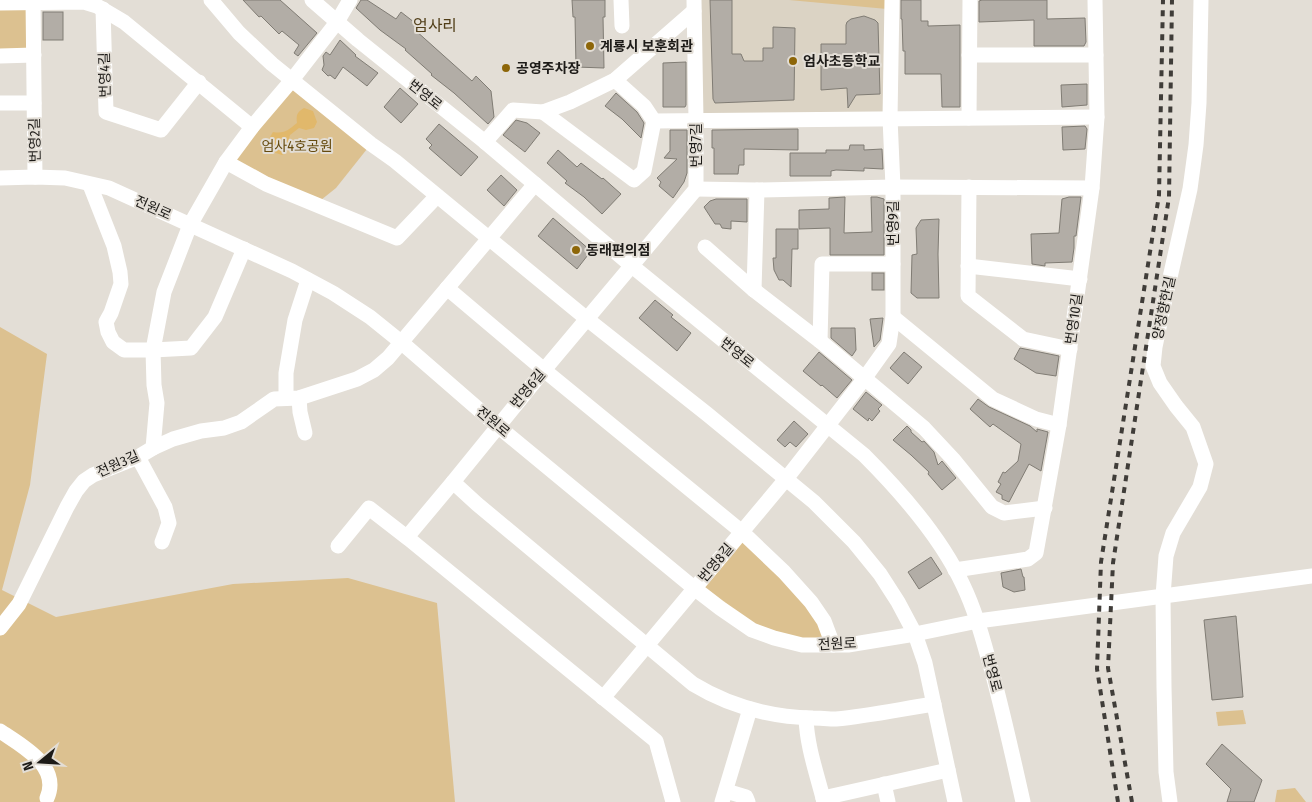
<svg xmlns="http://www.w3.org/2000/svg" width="1312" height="802" font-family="'Fira Sans Condensed','Noto Sans KR',sans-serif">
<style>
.built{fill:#dbd3c4}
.green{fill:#dcc190}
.water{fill:#e1b86b}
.building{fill:#b2ada6;stroke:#807c74}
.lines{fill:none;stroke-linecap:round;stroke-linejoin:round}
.minor{stroke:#fff;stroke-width:15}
.rail{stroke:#403d39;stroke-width:4;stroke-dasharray:6 6;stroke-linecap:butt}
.poi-dot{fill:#8d6608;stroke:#e3ded6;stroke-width:2}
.labels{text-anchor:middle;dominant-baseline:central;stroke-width:4;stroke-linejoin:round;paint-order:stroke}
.poi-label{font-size:14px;font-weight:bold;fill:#1d1b18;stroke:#e3ded6;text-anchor:start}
.street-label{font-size:14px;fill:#1d1b18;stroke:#e3ded6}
.park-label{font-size:14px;fill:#664b0e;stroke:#e3ded6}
.quarter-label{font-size:16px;fill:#503d17;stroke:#e3ded6}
</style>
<rect width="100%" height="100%" fill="#e3ded6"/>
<polygon class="built" points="697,0 887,0 888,116 701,113"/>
<g class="green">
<polygon points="789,0 887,0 887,9"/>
<polygon points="0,3 33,3 34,55 0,56"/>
<polygon points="291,81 371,144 336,188 316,204 226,162"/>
<polygon points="0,327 47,354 30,485 2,590 56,617 233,584 348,578 437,603 455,802 0,802"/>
<polygon points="742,532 784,572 833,645 774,638 694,588"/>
<polygon points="1243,710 1246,724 1218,726 1216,712"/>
<polygon points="1295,788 1306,802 1275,802 1277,790"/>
</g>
<path class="water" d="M304 108 313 111 317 122 314 128 306 130 299 128 290 135 288 142V149L282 155 273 152 267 142 273 132C285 134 288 130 297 123 296 115 297 112 304 108Z"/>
<g class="building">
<polygon points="243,0 280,0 317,33 298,56 294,53 299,45 282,31 279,34 261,16 259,17"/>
<polygon points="361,0 367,0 396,19 401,12 419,26 415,30 472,81 476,76 491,91 494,117 488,124 454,93 431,75 432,74 405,50 406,49 380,30 356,8"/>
<polygon points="572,0 605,0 605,17 603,17 604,68 576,67 575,17 573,17"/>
<polygon points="710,0 732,0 732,54 741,54 744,61 763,61 763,48 773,48 773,27 795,28 794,100 715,103 713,99"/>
<polygon points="901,0 921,0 921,21 928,21 928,26 960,25 960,107 942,107 941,74 905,74 905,51 903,51 902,19 901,19"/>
<polygon points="982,0 1047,0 1047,19 1085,18 1086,42 1084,46 1034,46 1034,20 979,22 979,1"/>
<rect x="43" y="12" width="20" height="28"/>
<polygon points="864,16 875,20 878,23 880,94 856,95 848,108 847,88 821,90 821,44 846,44 846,25 847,22 851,19"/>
<polygon points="340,40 356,55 355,56 378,73 367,86 343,67 335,79 330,75 328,76 322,70 324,65 323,56 326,52 330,55"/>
<polygon points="686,62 686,105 685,107 663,107 663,63"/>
<polygon points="1087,84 1087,105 1062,107 1061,85"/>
<polygon points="400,88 418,104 401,123 384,107"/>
<polygon points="616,93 637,112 644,123 641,138 622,119 605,106"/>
<polygon points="516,120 527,123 540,133 525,152 503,135"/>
<polygon points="439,124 478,157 461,176 429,148 432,145 426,139"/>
<polygon points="1085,126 1087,129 1085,149 1063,150 1062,127"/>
<polygon points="798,129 798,150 744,149 744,165 739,165 738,174 714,174 714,148 712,148 712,130"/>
<polygon points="670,130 687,130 687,173 684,182 673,198 659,186 661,182 657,178 677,159 664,158 670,151"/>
<polygon points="850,145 864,145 864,150 882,149 883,169 864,168 864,171 836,170 831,171 831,176 790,176 790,153 826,153 826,150 849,150"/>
<polygon points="558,150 577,167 581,163 602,179 603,178 621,194 602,214 584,197 565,183 567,181 547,163"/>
<polygon points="501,175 517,190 504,206 487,190"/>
<polygon points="845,197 844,233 872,232 871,197 877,197 884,199 884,255 830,255 830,228 799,229 799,210 829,209 829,198"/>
<polygon points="1069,197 1081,197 1076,236 1074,236 1074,248 1072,262 1045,263 1045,266 1032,264 1031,234 1059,233 1062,199"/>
<polygon points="716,199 747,199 747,222 731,221 731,229 722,228 720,224 715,224 704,207 710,201"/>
<polygon points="553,218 591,251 577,269 538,236"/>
<polygon points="939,219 938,254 939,298 917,298 911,293 912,255 917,254 916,228 921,220"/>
<polygon points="776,229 798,229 798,249 792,249 791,287 783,280 779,280 774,270 773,258 776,258"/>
<rect x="872" y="273" width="12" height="17"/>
<polygon points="655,300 673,315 671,317 691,333 677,351 639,318"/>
<polygon points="883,318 880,340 874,347 870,319"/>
<polygon points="831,328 855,328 856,350 852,356 831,338"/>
<polygon points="1020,348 1059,356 1056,376 1036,373 1014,359"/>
<polygon points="819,352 852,380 837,398 822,385 821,386 803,371"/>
<polygon points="904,352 922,367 908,384 890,368"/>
<polygon points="866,392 882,405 878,409 880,411 872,421 869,418 868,421 853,409"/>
<polygon points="978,399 989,407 1030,426 1037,432 1037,429 1048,432 1041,471 1029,464 1009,502 1002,499 1002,495 996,492 1001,484 998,482 1003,472 1005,473 1018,461 1021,444 993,424 990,427 970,409"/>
<polygon points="794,421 808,434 796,447 790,442 785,447 777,440"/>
<polygon points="907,426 911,430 911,432 922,442 924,441 934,452 938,465 942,461 956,478 942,490 928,474 929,472 911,455 893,440"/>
<polygon points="931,557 942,574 919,589 908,572"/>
<polygon points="1021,569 1023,577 1024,577 1025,590 1014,592 1003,587 1001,573"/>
<polygon points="1236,616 1243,697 1212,700 1204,620"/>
<polygon points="1222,744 1262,780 1254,802 1227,802 1231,789 1206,764"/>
</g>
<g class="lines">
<g class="minor">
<polyline points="33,0 35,177"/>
<polyline points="211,0 239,33 272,64 371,144 395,161 587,319 707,414 814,502 854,542 880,574 898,602 915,634 925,663 955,802"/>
<path d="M312 0 358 40 485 142 632 266 864 455C901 492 941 537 963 585 976 612 983 640 991 668 1003 712 1013 757 1023 802"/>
<polyline points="621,0 622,26"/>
<polyline points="0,3 84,2 97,6 124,22 252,127"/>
<polyline points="103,9 106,112 161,130 199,82"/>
<polyline points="969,55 1096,55"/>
<polyline points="0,56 34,55"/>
<polyline points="0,103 34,103"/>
<polyline points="543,112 634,180 644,171 654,121 644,106 615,80"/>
<polyline points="969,118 970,0"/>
<polyline points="654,121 1097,117"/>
<polyline points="485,142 513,110 543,112 570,102 615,80 694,11"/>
<polyline points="226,162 266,184 397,238 437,196"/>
<polyline points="0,178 35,177 65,178 109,188 292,271 333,293 370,317 401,342 500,428 694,588 720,608 752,630 774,638 802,645 848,645 915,634 978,621 1312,576"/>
<polyline points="90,185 114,246 120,272 121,284 111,313 106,322 108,332 113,342 124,350 153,350 191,348 215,317 244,249"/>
<polyline points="969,187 968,296 1023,339 1070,349"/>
<polyline points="696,189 757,190 893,187 1092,188"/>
<polyline points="705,247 754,290 820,341 924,428 953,459 992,507 1004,513 1045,508"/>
<polyline points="968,266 1080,279"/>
<polyline points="447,288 544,370 742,532 784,572 811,602 824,621 833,645"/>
<polyline points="754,290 757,190"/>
<polyline points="893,317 993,399 1036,419 1059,425"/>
<polyline points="820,341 822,264 893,264"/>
<polyline points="286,398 286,373 295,320 308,280"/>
<polyline points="299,398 300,412 305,433"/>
<polyline points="153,448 173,439 201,431 224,428 241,422 274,399 299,398 357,379 374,370 388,358 535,184"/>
<polyline points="138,457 165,507 169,523 162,542"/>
<path d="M453 482 477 504 693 684C729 706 771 717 813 718 820 718 828 719 836 719 869 716 901 709 934 704"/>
<polyline points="407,537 453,482 544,370 696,189 696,120 694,0"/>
<polyline points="338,546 369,508 409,539 656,741 673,802"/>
<polyline points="955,570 1028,559 1036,553 1059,425 1092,188 1097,117 1095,0"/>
<polyline points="0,628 19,604 67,507 76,491 84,481 93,475 138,457 153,448 157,403 154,385 153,350 164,292 190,225 226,162 252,127 292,80 337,22 350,0"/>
<polyline points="603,698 786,479 864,379 889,344 893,317 893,187 890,118 892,0"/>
<path d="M806 718C807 747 817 774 824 802"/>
<path d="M0 731C22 746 61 766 47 798"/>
<polyline points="884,784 888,802"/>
<polyline points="726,791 746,797 748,802"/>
<polyline points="823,798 948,770"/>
<polyline points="722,802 750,709"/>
<polyline points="1170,802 1166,772 1164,687 1163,596 1166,556 1173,533 1200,487 1206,464 1193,427 1176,406 1160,383 1153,366 1155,347 1164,304 1190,189 1196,145 1199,103 1201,0"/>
</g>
<g class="rail">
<polyline points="1118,802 1097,669 1101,562 1159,195 1163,0"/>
<polyline points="1132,802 1108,668 1113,563 1169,197 1172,0"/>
</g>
</g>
<g class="poi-dot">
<circle cx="590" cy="46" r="5"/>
<circle cx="793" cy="61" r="5"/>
<circle cx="506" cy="68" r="5"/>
<circle cx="576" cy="250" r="5"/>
</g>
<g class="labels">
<g class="poi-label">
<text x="600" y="46">계룡시 보훈회관</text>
<text x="803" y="61">엄사초등학교</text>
<text x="516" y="68">공영주차장</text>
<text x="586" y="250">동래편의점</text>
</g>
<g class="street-label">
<text transform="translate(105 75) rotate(-91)">번영4길</text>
<text transform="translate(425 95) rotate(39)">번영로</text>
<text transform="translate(35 140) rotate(-91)">번영2길</text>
<text transform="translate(696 145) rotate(-90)">번영7길</text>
<text transform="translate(153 208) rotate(24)">전원로</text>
<text transform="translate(893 223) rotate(-90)">번영9길</text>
<text transform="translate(1164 308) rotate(-78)">양정향한길</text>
<text transform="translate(1074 319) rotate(-82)">번영10길</text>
<text transform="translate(737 353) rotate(39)">번영로</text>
<text transform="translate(528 389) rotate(-50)">번영6길</text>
<text transform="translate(493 422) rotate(40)">전원로</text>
<text transform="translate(118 464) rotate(-24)">전원3길</text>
<text transform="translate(716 563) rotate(-50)">번영8길</text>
<text transform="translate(837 644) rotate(-3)">전원로</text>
<text transform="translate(992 673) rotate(75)">번영로</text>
</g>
<g class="park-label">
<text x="297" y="146">엄사4호공원</text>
</g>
<g class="quarter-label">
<text x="435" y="25">엄사리</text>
</g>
</g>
<g transform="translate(40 762) rotate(252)" stroke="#e3ded6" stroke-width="4" paint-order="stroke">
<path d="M0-4L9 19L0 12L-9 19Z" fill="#1d1b18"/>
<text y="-8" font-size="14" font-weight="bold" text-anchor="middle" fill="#1d1b18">N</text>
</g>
</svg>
